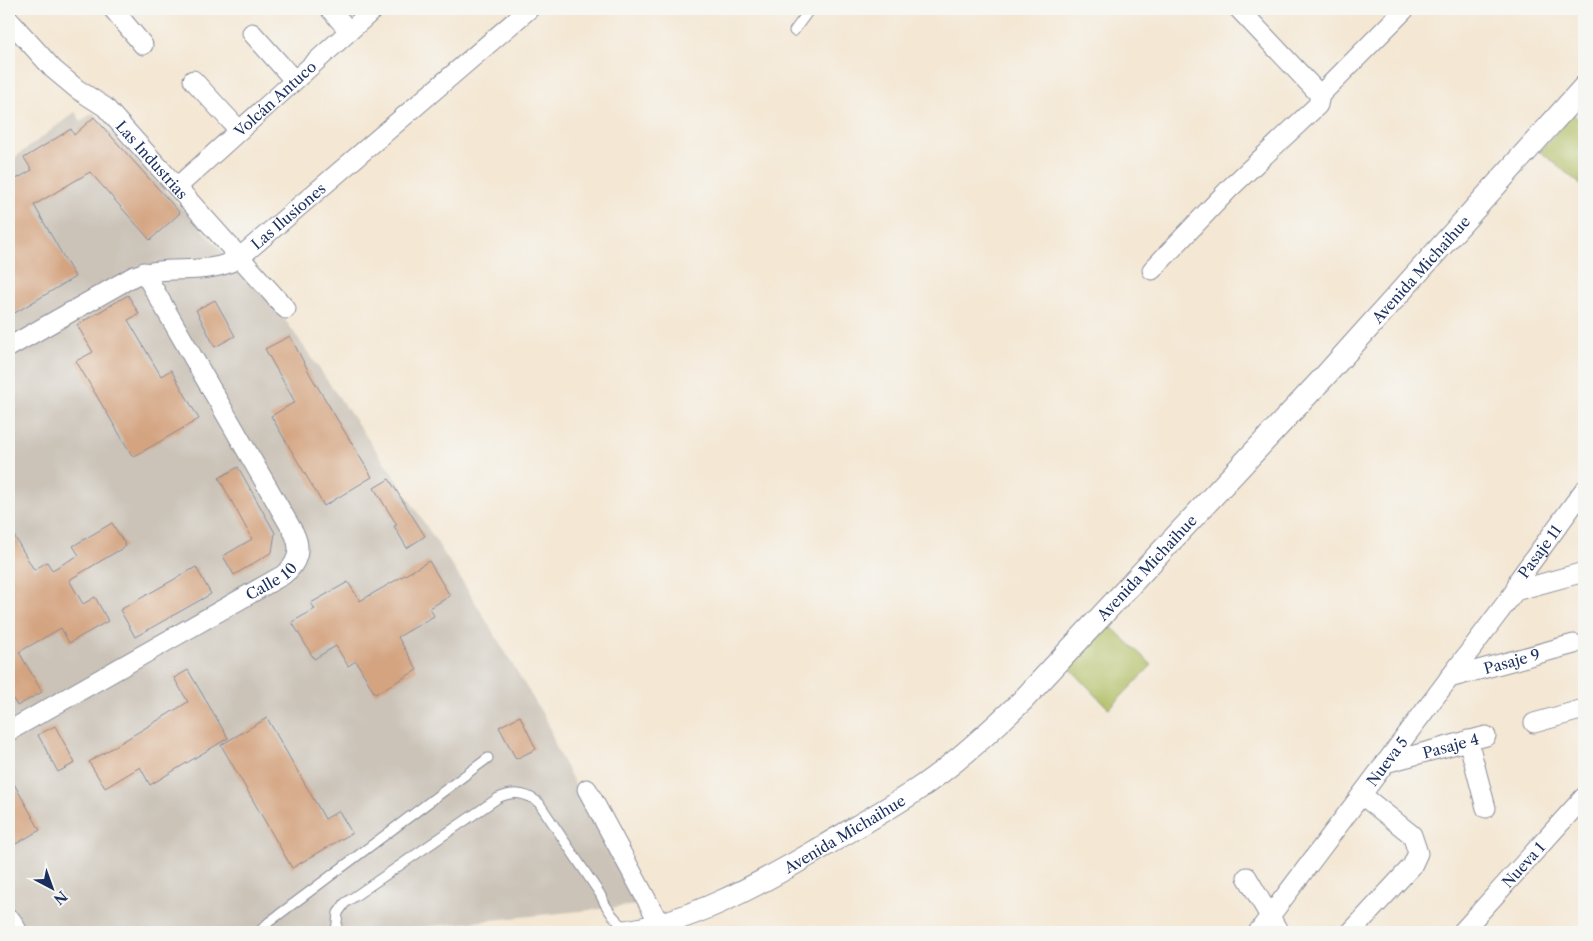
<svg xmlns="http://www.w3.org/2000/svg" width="1593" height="941" font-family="'Libre Caslon Text',serif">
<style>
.industrial{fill:#cbc3b8}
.green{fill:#adbb5d;stroke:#64755e}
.building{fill:#d4a481}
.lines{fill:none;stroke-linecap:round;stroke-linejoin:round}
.service-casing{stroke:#888b98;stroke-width:11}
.minor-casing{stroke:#888b98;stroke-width:21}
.tertiary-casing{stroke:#888b98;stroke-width:24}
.secondary-casing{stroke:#888b98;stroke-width:28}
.service{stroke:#fff;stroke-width:9}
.minor{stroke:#fff;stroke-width:19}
.tertiary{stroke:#fff;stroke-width:22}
.secondary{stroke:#fff;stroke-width:26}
.labels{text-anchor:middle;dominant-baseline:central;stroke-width:4;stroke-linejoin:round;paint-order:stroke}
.street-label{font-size:15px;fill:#1b2f5e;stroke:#f6f6f2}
</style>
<rect width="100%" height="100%" fill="#f6f6f2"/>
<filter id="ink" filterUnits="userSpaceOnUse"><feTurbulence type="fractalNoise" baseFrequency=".02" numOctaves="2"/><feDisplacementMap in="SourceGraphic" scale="10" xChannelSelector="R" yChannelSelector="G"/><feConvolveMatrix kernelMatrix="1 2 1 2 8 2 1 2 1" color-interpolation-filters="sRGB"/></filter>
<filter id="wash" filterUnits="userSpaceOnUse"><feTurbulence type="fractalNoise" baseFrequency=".0096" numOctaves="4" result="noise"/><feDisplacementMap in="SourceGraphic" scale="20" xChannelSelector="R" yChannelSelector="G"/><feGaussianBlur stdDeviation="1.12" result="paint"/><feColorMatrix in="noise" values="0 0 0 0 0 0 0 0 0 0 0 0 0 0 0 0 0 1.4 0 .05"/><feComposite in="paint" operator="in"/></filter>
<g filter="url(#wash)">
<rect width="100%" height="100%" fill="#f4e7d3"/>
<polygon class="industrial" points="75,112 81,121 93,113 281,314 396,479 469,592 548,723 557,750 639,905 374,932 27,932 9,901 9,162"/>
<g class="green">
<polygon points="1573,114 1584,124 1584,181 1581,185 1540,151"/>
<polygon points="1108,624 1152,665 1109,709 1068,666"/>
</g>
<g id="blocks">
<g class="building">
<polygon points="94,117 180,213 150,240 90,172 34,205 75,277 13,314 9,307 9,183 32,170 24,158 71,129 74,135"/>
<polygon points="128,295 139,314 128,320 161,376 171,370 199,419 133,457 76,361 93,352 77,325"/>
<polygon points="215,300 235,336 215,347 196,310"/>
<polygon points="290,336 311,376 372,477 324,506 271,416 295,402 265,349"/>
<polygon points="238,467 275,533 272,552 234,575 223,556 252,539 219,478"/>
<polygon points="389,479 425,536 407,548 394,526 397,525 374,488"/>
<polygon points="112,523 126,546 69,580 83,604 95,597 108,621 69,643 61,628 19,652 42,692 17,706 13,699 9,701 9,527 34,570 47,562 52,570 79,555 73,546"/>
<polygon points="429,561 450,596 430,608 434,616 398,637 417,670 375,694 356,661 348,666 336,646 314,659 292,622 315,609 311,603 348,582 360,601"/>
<polygon points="196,567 211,594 135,637 120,610"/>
<polygon points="188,670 228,738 150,785 140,767 105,788 89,762 188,702 174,678"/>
<polygon points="520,716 536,749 516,759 499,727"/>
<polygon points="267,718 325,819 339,811 352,833 292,868 221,745"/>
<polygon points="55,726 75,763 58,772 38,735"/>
<polygon points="9,775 40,830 9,848"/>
</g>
</g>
</g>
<g filter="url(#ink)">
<use href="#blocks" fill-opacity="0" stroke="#888b98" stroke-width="1"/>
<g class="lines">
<g class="service-casing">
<g id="service">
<polyline points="794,31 810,9"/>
<polyline points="261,932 262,929 269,922 488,758"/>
<path d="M336 932 338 913 345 903 498 798C513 791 526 792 539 803L600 894C606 908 613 919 626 928"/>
</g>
</g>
<g class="minor-casing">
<g id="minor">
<polyline points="113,9 143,45"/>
<polyline points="330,9 349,31"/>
<polyline points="1239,9 1320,95"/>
<path id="s1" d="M9 20 53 69 77 89 105 107 286 309"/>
<polyline points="252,33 294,80"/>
<polyline points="193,80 239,130"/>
<polyline points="1320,95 1405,9"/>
<path id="s2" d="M177 187 374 9"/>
<polyline points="1152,270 1230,188 1318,105 1320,95"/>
<path id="s3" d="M9 347 134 276C168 264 208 277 239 258L529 9"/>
<polyline points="1515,591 1584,572"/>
<path id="s4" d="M1449 678 1574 644"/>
<polyline points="1534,723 1584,709"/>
<path id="s5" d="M9 731 283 575C298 564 302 549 294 533L144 272"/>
<polyline points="1468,740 1486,808"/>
<path id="s6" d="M1385 763 1486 736"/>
<polyline points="587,789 664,932"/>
<polyline points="1247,877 1279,932"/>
<path id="s7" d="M1258 932 1515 591 1519 579 1584 490"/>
<polyline points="1351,932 1412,866 1418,853 1412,835 1362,795"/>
<path id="s8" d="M1462 932 1584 797"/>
</g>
</g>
<g class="tertiary-casing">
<g id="tertiary">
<path id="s9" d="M622 932C687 924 758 885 814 852 847 832 882 813 915 791 954 765 988 733 1022 701L1325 376 1584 87"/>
</g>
</g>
<g class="secondary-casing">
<polyline id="secondary" points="9,923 14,932"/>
</g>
<use href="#service" class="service"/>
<use href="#minor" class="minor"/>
<use href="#tertiary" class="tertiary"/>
<use href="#secondary" class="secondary"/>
</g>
</g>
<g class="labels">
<g class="street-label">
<text stroke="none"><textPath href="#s2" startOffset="132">Volcán Antuco</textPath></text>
<text stroke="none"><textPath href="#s1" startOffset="201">Las Industrias</textPath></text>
<text stroke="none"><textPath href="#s3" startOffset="316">Las Ilusiones</textPath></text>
<text stroke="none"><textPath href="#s9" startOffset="1055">Avenida Michaihue</textPath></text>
<text stroke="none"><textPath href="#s7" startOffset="474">Pasaje 11</textPath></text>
<text stroke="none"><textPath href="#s9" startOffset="650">Avenida Michaihue</textPath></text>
<text stroke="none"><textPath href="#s5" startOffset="302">Calle 10</textPath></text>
<text stroke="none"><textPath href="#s4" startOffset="65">Pasaje 9</textPath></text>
<text stroke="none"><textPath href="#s6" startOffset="68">Pasaje 4</textPath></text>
<text stroke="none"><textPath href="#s7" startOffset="214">Nueva 5</textPath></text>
<text stroke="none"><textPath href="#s9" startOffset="245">Avenida Michaihue</textPath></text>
<text stroke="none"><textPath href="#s8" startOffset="91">Nueva 1</textPath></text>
</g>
</g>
<rect width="1593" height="941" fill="none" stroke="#f6f6f2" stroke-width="30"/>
<g transform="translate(52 888) rotate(139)" stroke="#f6f6f2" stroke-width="4" paint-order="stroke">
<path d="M0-4L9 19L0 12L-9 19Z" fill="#1b2f5e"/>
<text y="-8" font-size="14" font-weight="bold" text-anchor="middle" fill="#1b2f5e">N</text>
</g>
</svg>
